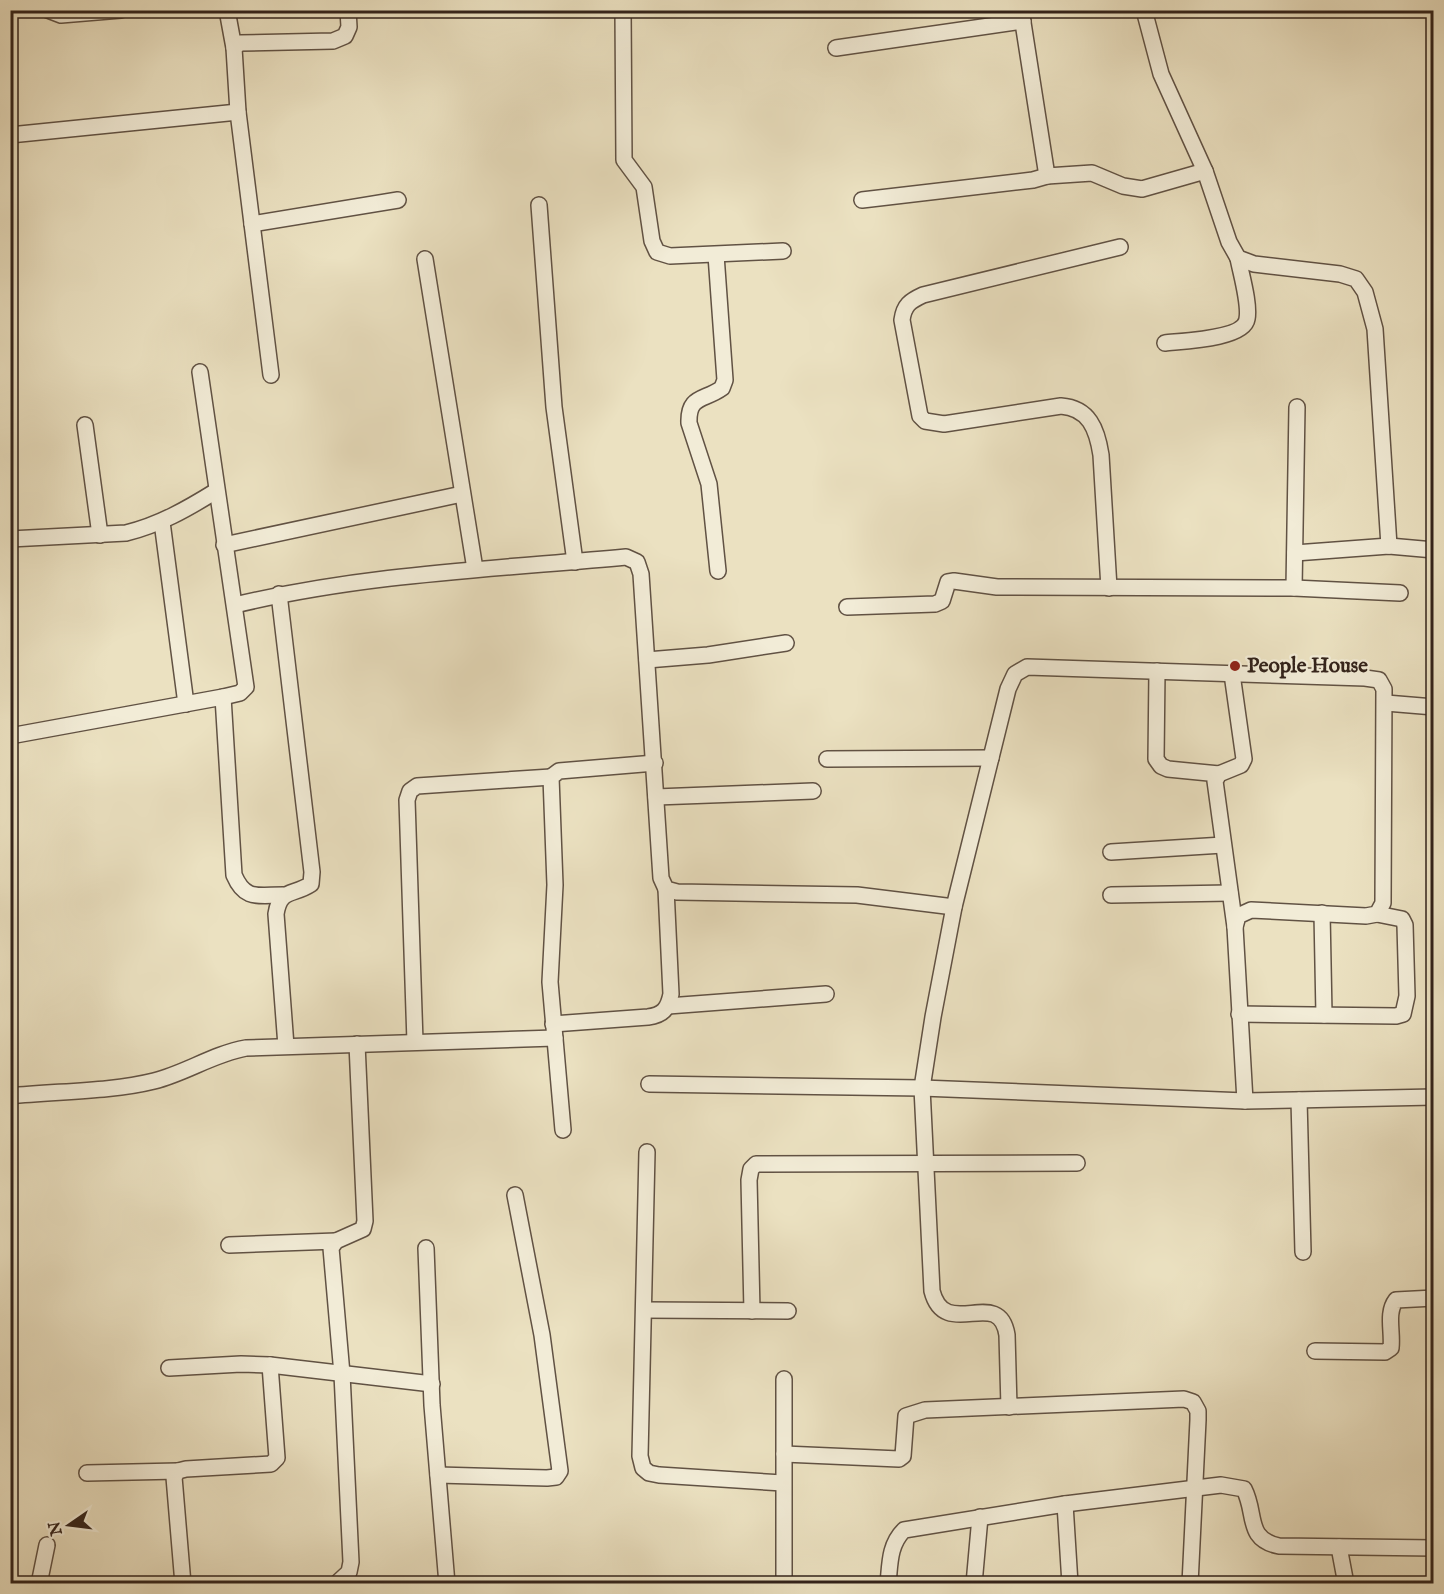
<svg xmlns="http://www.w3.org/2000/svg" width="1444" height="1594" font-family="'IM FELL English',serif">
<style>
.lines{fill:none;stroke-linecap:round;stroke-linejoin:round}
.street-casing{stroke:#615244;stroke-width:18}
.street{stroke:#f2ecd7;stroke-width:15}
.poi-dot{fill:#8f2418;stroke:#f2ecd7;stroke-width:2}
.labels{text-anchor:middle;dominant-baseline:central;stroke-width:4.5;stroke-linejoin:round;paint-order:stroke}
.poi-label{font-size:21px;font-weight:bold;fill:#33231b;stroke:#f2ecd7;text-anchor:start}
</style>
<rect width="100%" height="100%" fill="#ebe1c1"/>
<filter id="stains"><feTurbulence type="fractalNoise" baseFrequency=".00333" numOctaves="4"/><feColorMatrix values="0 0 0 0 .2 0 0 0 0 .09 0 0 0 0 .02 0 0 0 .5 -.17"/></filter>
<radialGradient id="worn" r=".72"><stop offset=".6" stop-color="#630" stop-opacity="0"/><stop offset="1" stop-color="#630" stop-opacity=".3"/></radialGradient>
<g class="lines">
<g class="street-casing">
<g id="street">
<polyline points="48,10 61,15 121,10"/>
<polyline points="227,10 234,48"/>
<polyline points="623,10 624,160 644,187 652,241 657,252 670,256 783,251"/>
<polyline points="1021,10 1047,176"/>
<polyline points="1144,10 1161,74 1205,171 1229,242 1238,258 1254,264 1340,274 1356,279 1365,292 1375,329 1389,546"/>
<polyline points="836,48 1023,21"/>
<polyline points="10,135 238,112"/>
<polyline points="862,200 1033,180 1047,176 1092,173 1123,186 1142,189 1205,171"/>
<polyline points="539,205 554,407 575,562"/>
<polyline points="252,224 398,200"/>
<path d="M716 255 725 380 722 388C704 401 688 395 689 423L709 484 718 571"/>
<polyline points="425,259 475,569"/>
<path d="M1165 343C1182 341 1244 339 1247 319 1250 304 1241 274 1238 258"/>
<polyline points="271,375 238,112 234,48 240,43 333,41 345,36 349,27 348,10"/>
<polyline points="85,425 100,535"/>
<polyline points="162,522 186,704"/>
<path d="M10 539 126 533C159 525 187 509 216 491"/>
<polyline points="224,545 462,494"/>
<polyline points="1295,553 1389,546 1434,550"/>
<path d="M1109 588 1101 455C1097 429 1089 408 1061 406L944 424 925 421 920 416 902 320C904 305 910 301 923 295L1120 247"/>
<polyline points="1294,588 1297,407"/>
<path d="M279 594 312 872 311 884C293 896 280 888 276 914L286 1046"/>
<path d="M235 605C364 574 495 569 626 557L637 562 641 574 661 878 666 889 677 892 857 895 954 907"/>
<polyline points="847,607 935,604 942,601 948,582 954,581 997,587 1294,588 1400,593"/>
<polyline points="647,660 708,655 786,643"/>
<polyline points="1157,671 1156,759 1161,766 1168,769 1219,774"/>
<polyline points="1232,674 1244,759 1241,765 1219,774 1215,781 1235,927"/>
<path d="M223 697 234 875C245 901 258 895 283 895"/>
<polyline points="1386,703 1434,707"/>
<polyline points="10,736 223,697 240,693 246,687 200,372"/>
<polyline points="827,759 991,758"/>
<polyline points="656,797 813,791"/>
<polyline points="1111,852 1223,845"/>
<polyline points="1111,895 1230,893"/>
<polyline points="1322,913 1324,1015"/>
<polyline points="668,1006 826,994"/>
<polyline points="1239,1014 1396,1016 1403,1014 1407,996 1405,925 1402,919 1377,914"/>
<path d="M553 1024 648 1017C663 1015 668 1009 671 994L666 889"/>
<polyline points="415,1042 407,800 410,791 417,786 551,777"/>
<polyline points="649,1084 922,1088 1245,1101 1434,1097"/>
<path d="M10 1096C57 1091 110 1092 154 1081 186 1073 213 1054 246 1048L555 1038"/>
<polyline points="1299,1100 1303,1252"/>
<polyline points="563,1130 550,982 555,885 551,777 559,771 655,763"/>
<polyline points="647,1152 640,1456 643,1468 649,1473 659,1475 783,1483"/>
<polyline points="229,1245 336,1241"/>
<polyline points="426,1248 432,1405 447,1584"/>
<polyline points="644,1310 788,1311"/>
<polyline points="752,1311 749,1180 751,1169 756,1164 1077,1163"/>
<path d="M1315 1351 1385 1352 1391 1348C1393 1332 1386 1313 1396 1300L1434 1298"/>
<polyline points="169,1368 241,1364 270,1365 432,1384"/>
<polyline points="784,1379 784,1584"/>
<path d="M1009 1407 1007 1335C999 1285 945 1342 932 1291L922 1088 933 1017 954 907 1008 689 1015 674 1027 667 1365 678 1379 680 1384 689 1383 903 1377 914 1366 916 1251 910 1238 916 1235 927 1245 1101"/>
<polyline points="784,1454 899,1459 903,1456 906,1416 925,1410 1184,1399 1193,1402 1198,1411 1198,1420 1190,1584"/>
<polyline points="87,1473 178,1471"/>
<polyline points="438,1475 547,1478 556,1477 560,1471 542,1335 515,1195"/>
<polyline points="1065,1504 1070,1584"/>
<polyline points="1339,1547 1346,1584"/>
<polyline points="39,1584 47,1545"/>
<polyline points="183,1584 174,1477 178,1471 186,1469 271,1464 277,1458 270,1365"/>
<polyline points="336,1584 349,1572 351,1562 342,1374 331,1248 336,1241 363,1229 365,1221 357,1044"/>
<path d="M888 1584C890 1564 889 1545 904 1530L1065 1504 1221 1485 1244 1489C1257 1514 1245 1539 1279 1546L1434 1548"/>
<polyline points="974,1584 980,1517"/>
</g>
</g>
<use href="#street" class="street"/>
</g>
<circle class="poi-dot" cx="1235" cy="666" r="6"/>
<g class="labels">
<g class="poi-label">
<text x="1247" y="666">People House</text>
</g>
</g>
<rect width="1444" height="1594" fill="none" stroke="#ebe1c1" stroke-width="36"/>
<rect x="12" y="12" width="1420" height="1570" fill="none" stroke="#33231b" stroke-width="3"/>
<rect x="18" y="18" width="1408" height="1558" fill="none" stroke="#33231b" stroke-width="1.5"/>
<g transform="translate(69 1525) rotate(256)" stroke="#f2ecd7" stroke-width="4.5" paint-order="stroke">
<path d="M0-4.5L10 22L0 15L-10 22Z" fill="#33231b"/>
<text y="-9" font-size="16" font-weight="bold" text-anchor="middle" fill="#33231b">N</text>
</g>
<rect width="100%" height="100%" filter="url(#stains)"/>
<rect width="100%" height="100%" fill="url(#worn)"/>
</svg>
